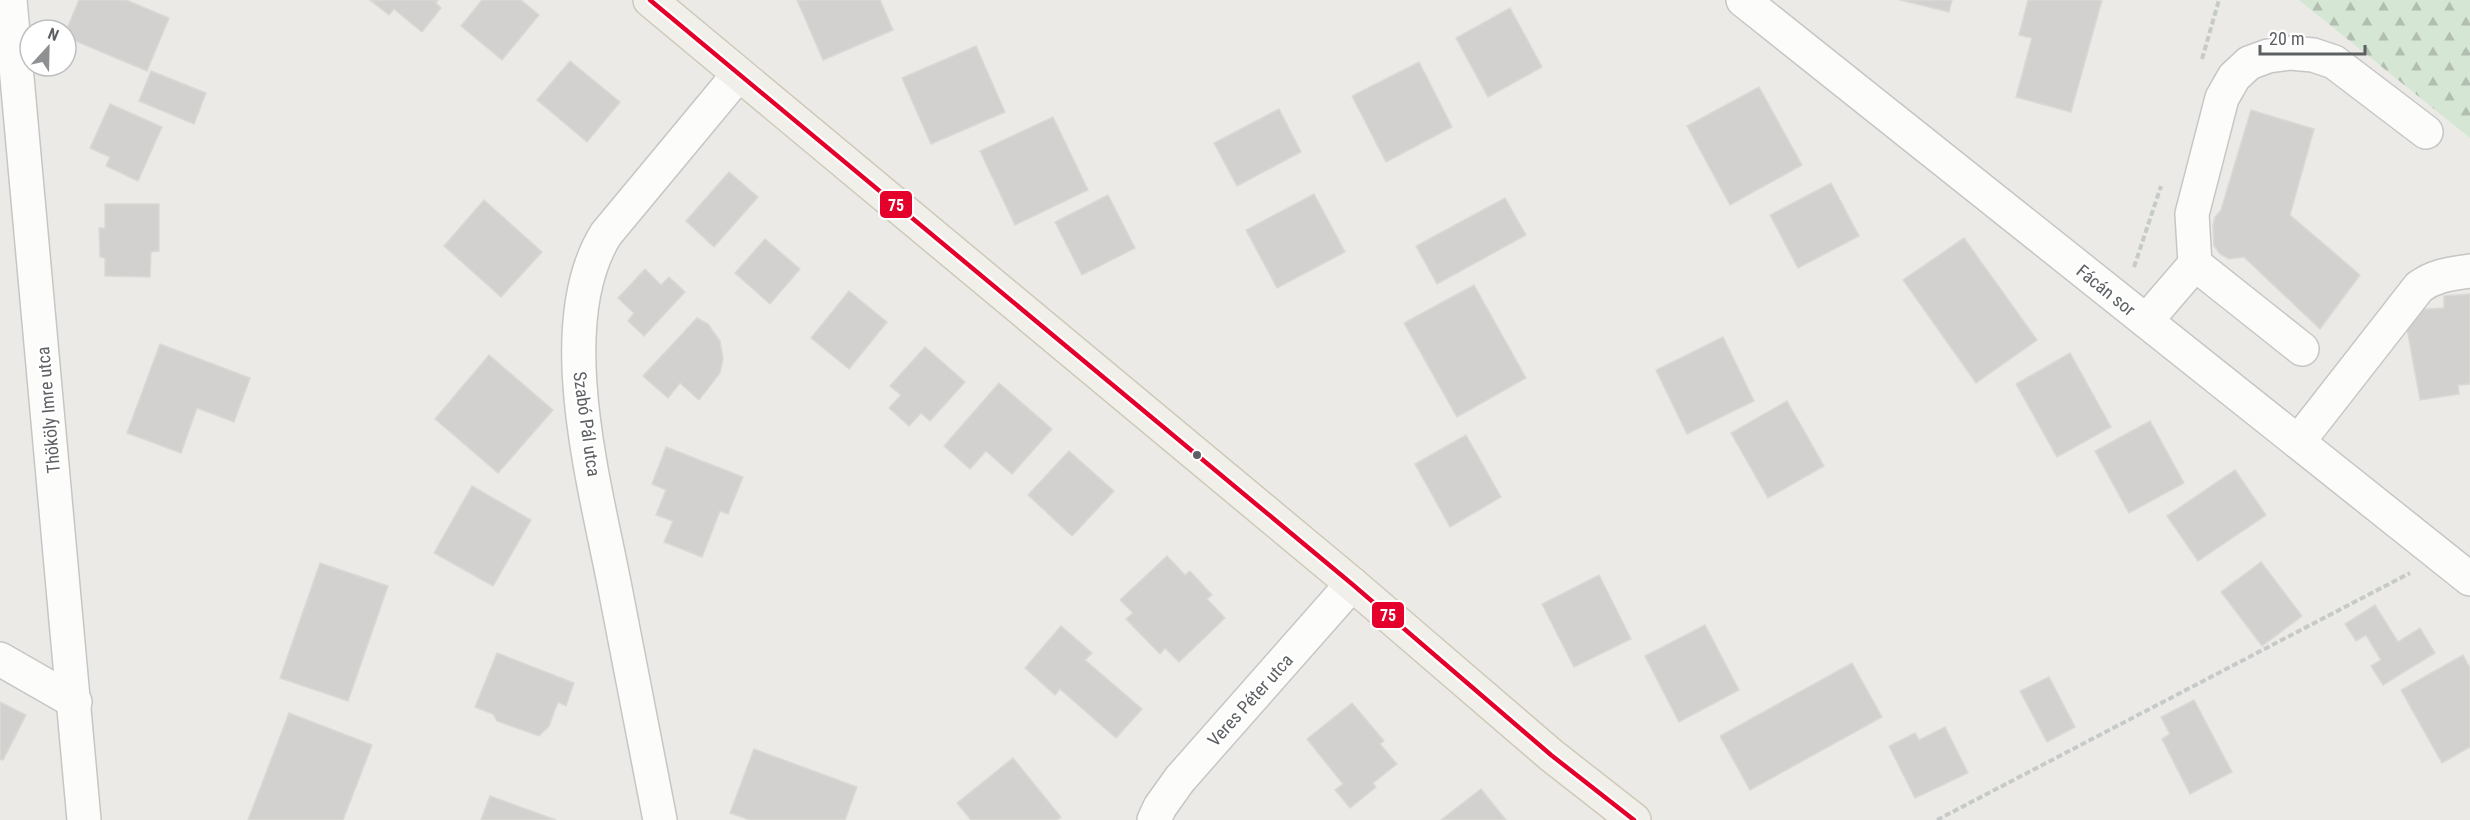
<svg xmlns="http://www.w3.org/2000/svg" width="2470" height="820" font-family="'Roboto Condensed',sans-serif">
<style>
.forest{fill:url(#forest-firs)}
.building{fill:#d2d1cf;stroke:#dad9d6;stroke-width:1.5}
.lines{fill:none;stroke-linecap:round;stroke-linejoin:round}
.minor-casing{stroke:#c6c6c6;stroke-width:36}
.major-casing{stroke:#d0c8b8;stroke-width:36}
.path{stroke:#c6cac8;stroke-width:4;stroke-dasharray:6 3;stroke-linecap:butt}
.minor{stroke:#fcfcfb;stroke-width:33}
.major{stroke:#f1efe9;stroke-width:33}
.bus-1-casing{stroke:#fff;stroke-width:9}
.bus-1{stroke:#e4002b;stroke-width:4.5}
.bus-dot{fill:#5d6063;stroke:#fff;stroke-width:2}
.labels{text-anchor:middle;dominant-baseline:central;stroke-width:4.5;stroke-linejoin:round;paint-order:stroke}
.street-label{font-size:18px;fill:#5d6063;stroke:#fff}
.line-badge{stroke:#fff;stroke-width:2}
.badge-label{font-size:16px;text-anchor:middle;font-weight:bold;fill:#fff}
</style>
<defs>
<pattern id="forest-firs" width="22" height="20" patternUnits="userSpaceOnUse" patternTransform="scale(1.5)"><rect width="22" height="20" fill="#d6e6d4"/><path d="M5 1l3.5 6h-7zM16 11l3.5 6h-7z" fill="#b1beb0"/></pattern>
</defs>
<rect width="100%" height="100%" fill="#ebeae7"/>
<polygon class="forest" points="2299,0 2470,0 2470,138"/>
<g class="building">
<polygon points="79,0 126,0 169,18 147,71 66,37 66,31"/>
<polygon points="370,0 438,0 436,3 441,8 422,32 394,9 389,15"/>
<polygon points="482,0 521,0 539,15 502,60 461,26"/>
<polygon points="797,0 880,0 893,30 823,60"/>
<polygon points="1900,0 1952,0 1949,12"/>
<polygon points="2028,0 2102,0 2071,112 2016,97 2032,38 2019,35"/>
<polygon points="1510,8 1542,67 1488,97 1456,38"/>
<polygon points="976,46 1005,112 931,144 902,78"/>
<polygon points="570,61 620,102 587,142 537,100"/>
<polygon points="1419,62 1452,127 1386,162 1352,96"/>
<polygon points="151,71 206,93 194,124 139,101"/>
<polygon points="1759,87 1802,165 1730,205 1687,126"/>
<polygon points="110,104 162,127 138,181 106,166 110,157 90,148"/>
<polygon points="1279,109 1301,152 1237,186 1214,143"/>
<polygon points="2251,110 2314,129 2290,215 2360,275 2320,329 2244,257 2229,259 2220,254 2214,246 2213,225 2215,217 2221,210"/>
<polygon points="1053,117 1088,190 1015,225 980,151"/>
<polygon points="729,172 758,197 714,247 686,221"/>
<polygon points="1831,183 1859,236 1798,268 1770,215"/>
<polygon points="1314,194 1345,252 1277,288 1246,230"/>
<polygon points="1108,195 1135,248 1082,275 1055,222"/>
<polygon points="1505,198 1526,235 1437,284 1416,246"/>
<polygon points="484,200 542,252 501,297 444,246"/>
<polygon points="105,204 159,204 159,251 151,252 150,277 105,276 105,258 100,257 99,228 105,228"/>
<polygon points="1964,238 2037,340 1976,383 1903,280"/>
<polygon points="765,239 800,269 770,304 735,273"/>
<polygon points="645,269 661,285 669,277 685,292 644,336 628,321 634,313 618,298"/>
<polygon points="1474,285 1526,378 1457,417 1404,323"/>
<polygon points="849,291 887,322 849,369 811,338"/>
<polygon points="2470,294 2470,384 2458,385 2459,394 2420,400 2406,323 2413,310 2444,308 2444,296"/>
<polygon points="697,318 708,324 720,341 723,359 720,373 699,400 680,383 668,398 643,376"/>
<polygon points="1723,337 1754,401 1687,434 1656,370"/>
<polygon points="160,344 250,378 234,422 197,408 181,453 127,433"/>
<polygon points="925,347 965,382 930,421 921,413 909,426 889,408 901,395 890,386"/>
<polygon points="2070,353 2111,427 2057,457 2016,384"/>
<polygon points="489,355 553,410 498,473 435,419"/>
<polygon points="999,383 1052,429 1012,474 986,451 970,469 944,446"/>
<polygon points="1787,401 1824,466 1768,498 1731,433"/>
<polygon points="2150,421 2184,483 2129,513 2095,451"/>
<polygon points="1466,435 1501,497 1450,527 1415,464"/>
<polygon points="666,447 743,477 728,514 720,511 702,557 664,542 673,521 656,515 666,490 652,484"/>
<polygon points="1069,451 1114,491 1072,536 1028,495"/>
<polygon points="2235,470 2266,515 2198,561 2167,516"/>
<polygon points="472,486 531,520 493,586 434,553"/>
<polygon points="1167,556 1185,575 1190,571 1212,595 1207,599 1225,618 1179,662 1165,648 1160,654 1126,619 1133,613 1120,600"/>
<polygon points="2261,562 2302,616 2262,646 2221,592"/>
<polygon points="320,563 388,586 348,701 280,678"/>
<polygon points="1599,575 1631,639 1574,667 1542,604"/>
<polygon points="2375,605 2398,642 2420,628 2435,653 2383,685 2371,666 2381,660 2366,635 2356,641 2345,624"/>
<polygon points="1705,625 1739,690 1679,722 1645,656"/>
<polygon points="1061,626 1092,653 1085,660 1142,709 1116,738 1060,689 1055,695 1025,668"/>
<polygon points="497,653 574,683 566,706 558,702 549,726 539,736 497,721 493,714 475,707"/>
<polygon points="2463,655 2470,668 2470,747 2442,763 2401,690"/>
<polygon points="1852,663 1882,717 1750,790 1720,736"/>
<polygon points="2049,677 2075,727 2047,742 2020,691"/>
<polygon points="2194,700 2232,772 2190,794 2162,739 2170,734 2161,717"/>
<polygon points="0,702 26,715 3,760 0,759"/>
<polygon points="1352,703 1384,741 1380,744 1397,764 1373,783 1376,787 1350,808 1335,790 1343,784 1307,739"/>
<polygon points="289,713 372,745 343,820 248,820"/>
<polygon points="1945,727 1968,773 1915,798 1889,746 1915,733 1919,740"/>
<polygon points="754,749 857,787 845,820 750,820 730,813"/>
<polygon points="1013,758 1061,817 1057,820 971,820 957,803"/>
<polygon points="1481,789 1506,820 1441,820"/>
<polygon points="490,796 556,820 481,820"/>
</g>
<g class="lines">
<g class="minor-casing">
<g id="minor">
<polyline points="10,0 84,820"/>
<polyline points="1743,0 2470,579"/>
<polyline points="2195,264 2302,349"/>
<polyline points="2146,321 2195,264 2192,214 2222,98 2234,77 2249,63 2268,56 2290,53 2313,55 2334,62 2426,132"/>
<path d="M2298 442 2419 287C2435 275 2451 274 2470 271"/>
<polyline points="0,659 75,702"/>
<path d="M660 820C645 743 630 666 615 588 596 488 549 325 606 234L738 75"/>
<polyline points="1154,820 1160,807 1180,779 1352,584"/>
</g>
</g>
<g class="major-casing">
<polyline id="major" points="650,0 1352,584 1551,755 1634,820"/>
</g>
<g class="path">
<polyline points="2202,59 2219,0"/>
<polyline points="2134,267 2161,186"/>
<polyline points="1937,820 2410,573"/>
</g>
<use href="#minor" class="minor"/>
<use href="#major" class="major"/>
<g class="bus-1-casing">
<polyline id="bus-1" points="650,0 1352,584 1551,755 1634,820"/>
</g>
<use href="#bus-1" class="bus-1"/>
</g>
<circle class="bus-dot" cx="1197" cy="455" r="5"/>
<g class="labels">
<g class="street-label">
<text transform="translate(2106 290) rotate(39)">Fácán sor</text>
<text transform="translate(48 410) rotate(-95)">Thököly Imre utca</text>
<text transform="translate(587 424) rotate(82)">Szabó Pál utca</text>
<text transform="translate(1250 700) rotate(-48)">Veres Péter utca</text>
</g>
</g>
<g class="line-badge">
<rect x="879" y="190" width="34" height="29" rx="6" fill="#e4002b"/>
<rect x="1371" y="601" width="34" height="28" rx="6" fill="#e4002b"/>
</g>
<g class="badge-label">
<text x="896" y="211">75</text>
<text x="1388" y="621">75</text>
</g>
<g transform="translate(48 48) rotate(22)"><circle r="28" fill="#ffffff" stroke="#bebfc1" stroke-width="1.5"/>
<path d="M0-4.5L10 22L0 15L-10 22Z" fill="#8f9091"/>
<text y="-9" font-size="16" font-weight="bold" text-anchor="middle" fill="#5d6063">N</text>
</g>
<path d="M2260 45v9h105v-9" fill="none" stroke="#5d6063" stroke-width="3"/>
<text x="2269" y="45" font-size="18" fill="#5d6063" stroke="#ffffff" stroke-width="4.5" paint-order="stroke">20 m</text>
</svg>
